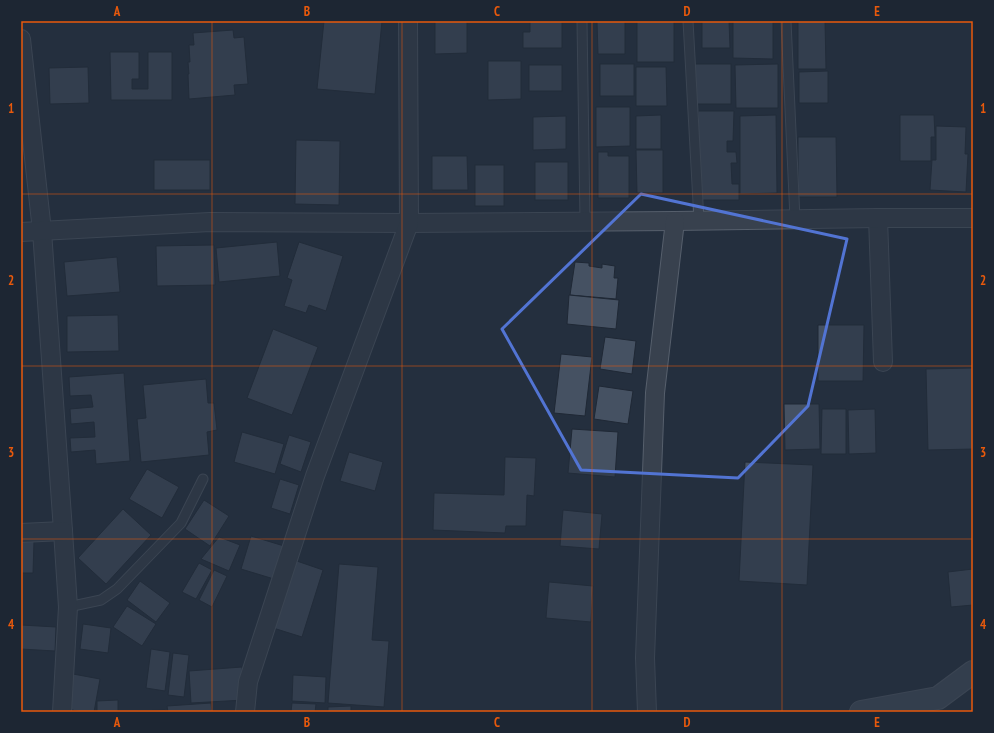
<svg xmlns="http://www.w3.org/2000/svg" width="994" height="733" font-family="'PT Sans Narrow',sans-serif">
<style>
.building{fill:#455162;stroke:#1f2835}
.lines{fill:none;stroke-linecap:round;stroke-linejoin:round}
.lane-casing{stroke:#565f6c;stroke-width:11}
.street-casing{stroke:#565f6c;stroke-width:20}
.secondary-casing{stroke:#565f6c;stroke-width:24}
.lane{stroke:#38414e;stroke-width:9}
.street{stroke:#38414e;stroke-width:18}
.secondary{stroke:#465061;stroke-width:22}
.marked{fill:none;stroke:#5274d3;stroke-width:3;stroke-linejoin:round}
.grid{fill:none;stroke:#e8590c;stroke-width:1;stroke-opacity:0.55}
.neatline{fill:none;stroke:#e8590c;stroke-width:1.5}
.grid-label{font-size:13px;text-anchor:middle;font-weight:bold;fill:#e8590c}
</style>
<rect width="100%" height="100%" fill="#242f3e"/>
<g class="building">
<polygon points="324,21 382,21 375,94 317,89"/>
<polygon points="435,21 467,21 467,53 435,54"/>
<polygon points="530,21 562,21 562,48 523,48 523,32 530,32"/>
<polygon points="597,21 625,21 625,54 598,54"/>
<rect x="637" y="21" width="37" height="41"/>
<polygon points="702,21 729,21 730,48 702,48"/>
<polygon points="733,21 773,21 773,59 733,58"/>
<polygon points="798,21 825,21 826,69 798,69"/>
<polygon points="233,30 234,38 244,37 248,84 234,85 235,95 189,99 188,74 189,74 188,62 190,62 189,45 194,45 193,33"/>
<polygon points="110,52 139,52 139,79 132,79 132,89 148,89 148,52 172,52 172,100 111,100"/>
<polygon points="488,61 521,61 521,99 488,100"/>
<rect x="600" y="64" width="34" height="32"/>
<rect x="695" y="64" width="36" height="40"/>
<polygon points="778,64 778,108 736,108 735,65"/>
<rect x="529" y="65" width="33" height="26"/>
<polygon points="88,67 89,103 50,104 49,68"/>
<polygon points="636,67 666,67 667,106 636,106"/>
<polygon points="828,71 828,103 799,103 799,72"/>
<polygon points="596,107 630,107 630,146 596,147"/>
<polygon points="698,111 734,111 733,141 727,141 727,152 736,152 737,163 731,163 732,184 739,184 739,200 699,200"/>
<polygon points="661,115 661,149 636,149 636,116"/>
<polygon points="776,115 777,193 740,194 740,116"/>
<polygon points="900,115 934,115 935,137 931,137 931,161 900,161"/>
<polygon points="566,116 566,149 533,150 533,117"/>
<polygon points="936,126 966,127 965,154 968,154 966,192 930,190 932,160 936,160"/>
<polygon points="972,134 973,134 973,182"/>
<polygon points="798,137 836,137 837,197 798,197"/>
<polygon points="296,140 340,141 339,205 295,204"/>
<polygon points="636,150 663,150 663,193 637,193"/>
<polygon points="598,152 608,152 608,156 629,156 629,198 598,198"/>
<polygon points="432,156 467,156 468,190 432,190"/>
<rect x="154" y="160" width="56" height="30"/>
<rect x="535" y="162" width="33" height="38"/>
<rect x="475" y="165" width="29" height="41"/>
<polygon points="277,242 280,276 219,282 216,248"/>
<polygon points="299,242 343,256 326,311 309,305 306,313 284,306 292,280 287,278"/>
<polygon points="214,245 215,285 157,286 156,246"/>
<polygon points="117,257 120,292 67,296 64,262"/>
<polygon points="575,262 589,263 589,266 602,268 602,264 615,266 614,278 618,278 616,299 570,295"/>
<polygon points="569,295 619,300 616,329 567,324"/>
<polygon points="118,315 119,351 67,352 67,316"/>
<polygon points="818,325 864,325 863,381 818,381"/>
<polygon points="273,329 318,347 292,415 247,398"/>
<polygon points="605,337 636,341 632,374 600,369"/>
<polygon points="561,354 592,357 585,416 554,413"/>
<polygon points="973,368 973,449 928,450 926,369"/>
<polygon points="124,373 130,461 96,464 95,450 71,452 70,438 95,437 94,422 71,424 70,409 93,407 91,395 70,396 69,377"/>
<polygon points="206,379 208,403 214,403 217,430 207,432 209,455 141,462 137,419 146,418 143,385"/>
<polygon points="599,386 633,391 628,424 594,419"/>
<polygon points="784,404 819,404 820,449 785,450"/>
<polygon points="822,409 846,409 846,454 821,454"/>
<polygon points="875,409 876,453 849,454 848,410"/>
<polygon points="572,429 618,432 615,477 568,473"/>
<polygon points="242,432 284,444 275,474 234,462"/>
<polygon points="289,435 311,442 301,472 280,464"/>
<polygon points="349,452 383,462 375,491 340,481"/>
<polygon points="505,457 536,458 534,496 527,495 526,526 506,526 505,533 433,530 434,493 504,495"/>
<polygon points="745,462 813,465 807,585 739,581"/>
<polygon points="147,469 179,487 162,518 129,499"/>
<polygon points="280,479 299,485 290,514 271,508"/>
<polygon points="204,500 229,516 210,546 185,529"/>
<polygon points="123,509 151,535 106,584 78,558"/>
<polygon points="563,510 602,514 599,549 560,546"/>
<polygon points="251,536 284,546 274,579 241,569"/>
<polygon points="219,537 240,545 229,571 201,559"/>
<polygon points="21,541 34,541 33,573 21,573"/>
<polygon points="291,559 323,570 302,637 270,627"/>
<polygon points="199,563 212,570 196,599 182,592"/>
<polygon points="339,564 378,567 372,640 389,641 384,707 328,703"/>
<polygon points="973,569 973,605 951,607 948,572"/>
<polygon points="214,570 227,576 212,607 199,600"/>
<polygon points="140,581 170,603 156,622 127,600"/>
<polygon points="549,582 593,586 591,622 546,618"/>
<polygon points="127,606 156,624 142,646 113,627"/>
<polygon points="83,624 111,628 108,653 80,649"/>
<polygon points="21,625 56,627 55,651 21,649"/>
<polygon points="151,649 170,652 165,691 146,688"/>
<polygon points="173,653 189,655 184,697 168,695"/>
<polygon points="242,667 244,700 191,703 189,671"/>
<polygon points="73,674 100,679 94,712 82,712 67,709"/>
<polygon points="293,675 326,677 325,703 292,701"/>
<polygon points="118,700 118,712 97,712 97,701"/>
<polygon points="211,703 212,712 168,712 167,706"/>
<polygon points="292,703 316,704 315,712 291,712"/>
<polygon points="351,706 351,712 328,712 328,707"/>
<polygon points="165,710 165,712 138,712 138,711"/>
</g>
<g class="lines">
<g class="lane-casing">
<g id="lane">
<polyline points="582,21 585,222"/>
<polyline points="688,21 699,221"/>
<polyline points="786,21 795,219"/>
<polyline points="68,607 101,600 117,589 181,523 203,479"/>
</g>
</g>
<g class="street-casing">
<g id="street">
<polyline points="21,39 42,231 63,531 68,607 62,712"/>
<polyline points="878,218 883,362"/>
<polyline points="21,232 210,222 409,223 675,221 878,218 973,218"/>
<polyline points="21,533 63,531"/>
<polyline points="245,712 248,682 315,476 409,223 408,21"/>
<polyline points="647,712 645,658 655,393 675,221"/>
</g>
</g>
<g class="secondary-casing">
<polyline id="secondary" points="861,712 938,698 973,672"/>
</g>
<use href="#lane" class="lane"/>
<use href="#street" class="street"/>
<use href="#secondary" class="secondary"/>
</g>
<path d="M0 0H994V733H0ZM641 194 847 239 808 406 738 478 581 470 502 329Z" fill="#242f3e" fill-opacity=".55" fill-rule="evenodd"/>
<path class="marked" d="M641 194 847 239 808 406 738 478 581 470 502 329Z"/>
<path class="grid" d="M212 21V712M402 21V712M592 21V712M782 21V712M21 194H973M21 366H973M21 539H973"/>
<rect width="994" height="733" fill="none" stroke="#1d2633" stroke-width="44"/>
<rect x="22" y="22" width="950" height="689" class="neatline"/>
<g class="grid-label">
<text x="117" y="16">A</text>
<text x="307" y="16">B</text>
<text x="497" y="16">C</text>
<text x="687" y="16">D</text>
<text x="877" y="16">E</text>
<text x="11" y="113">1</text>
<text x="983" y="113">1</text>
<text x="11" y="285">2</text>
<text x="983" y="285">2</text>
<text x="11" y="457">3</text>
<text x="983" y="457">3</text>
<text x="11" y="629">4</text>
<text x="983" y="629">4</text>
<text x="117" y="727">A</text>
<text x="307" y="727">B</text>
<text x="497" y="727">C</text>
<text x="687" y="727">D</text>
<text x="877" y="727">E</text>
</g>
</svg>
